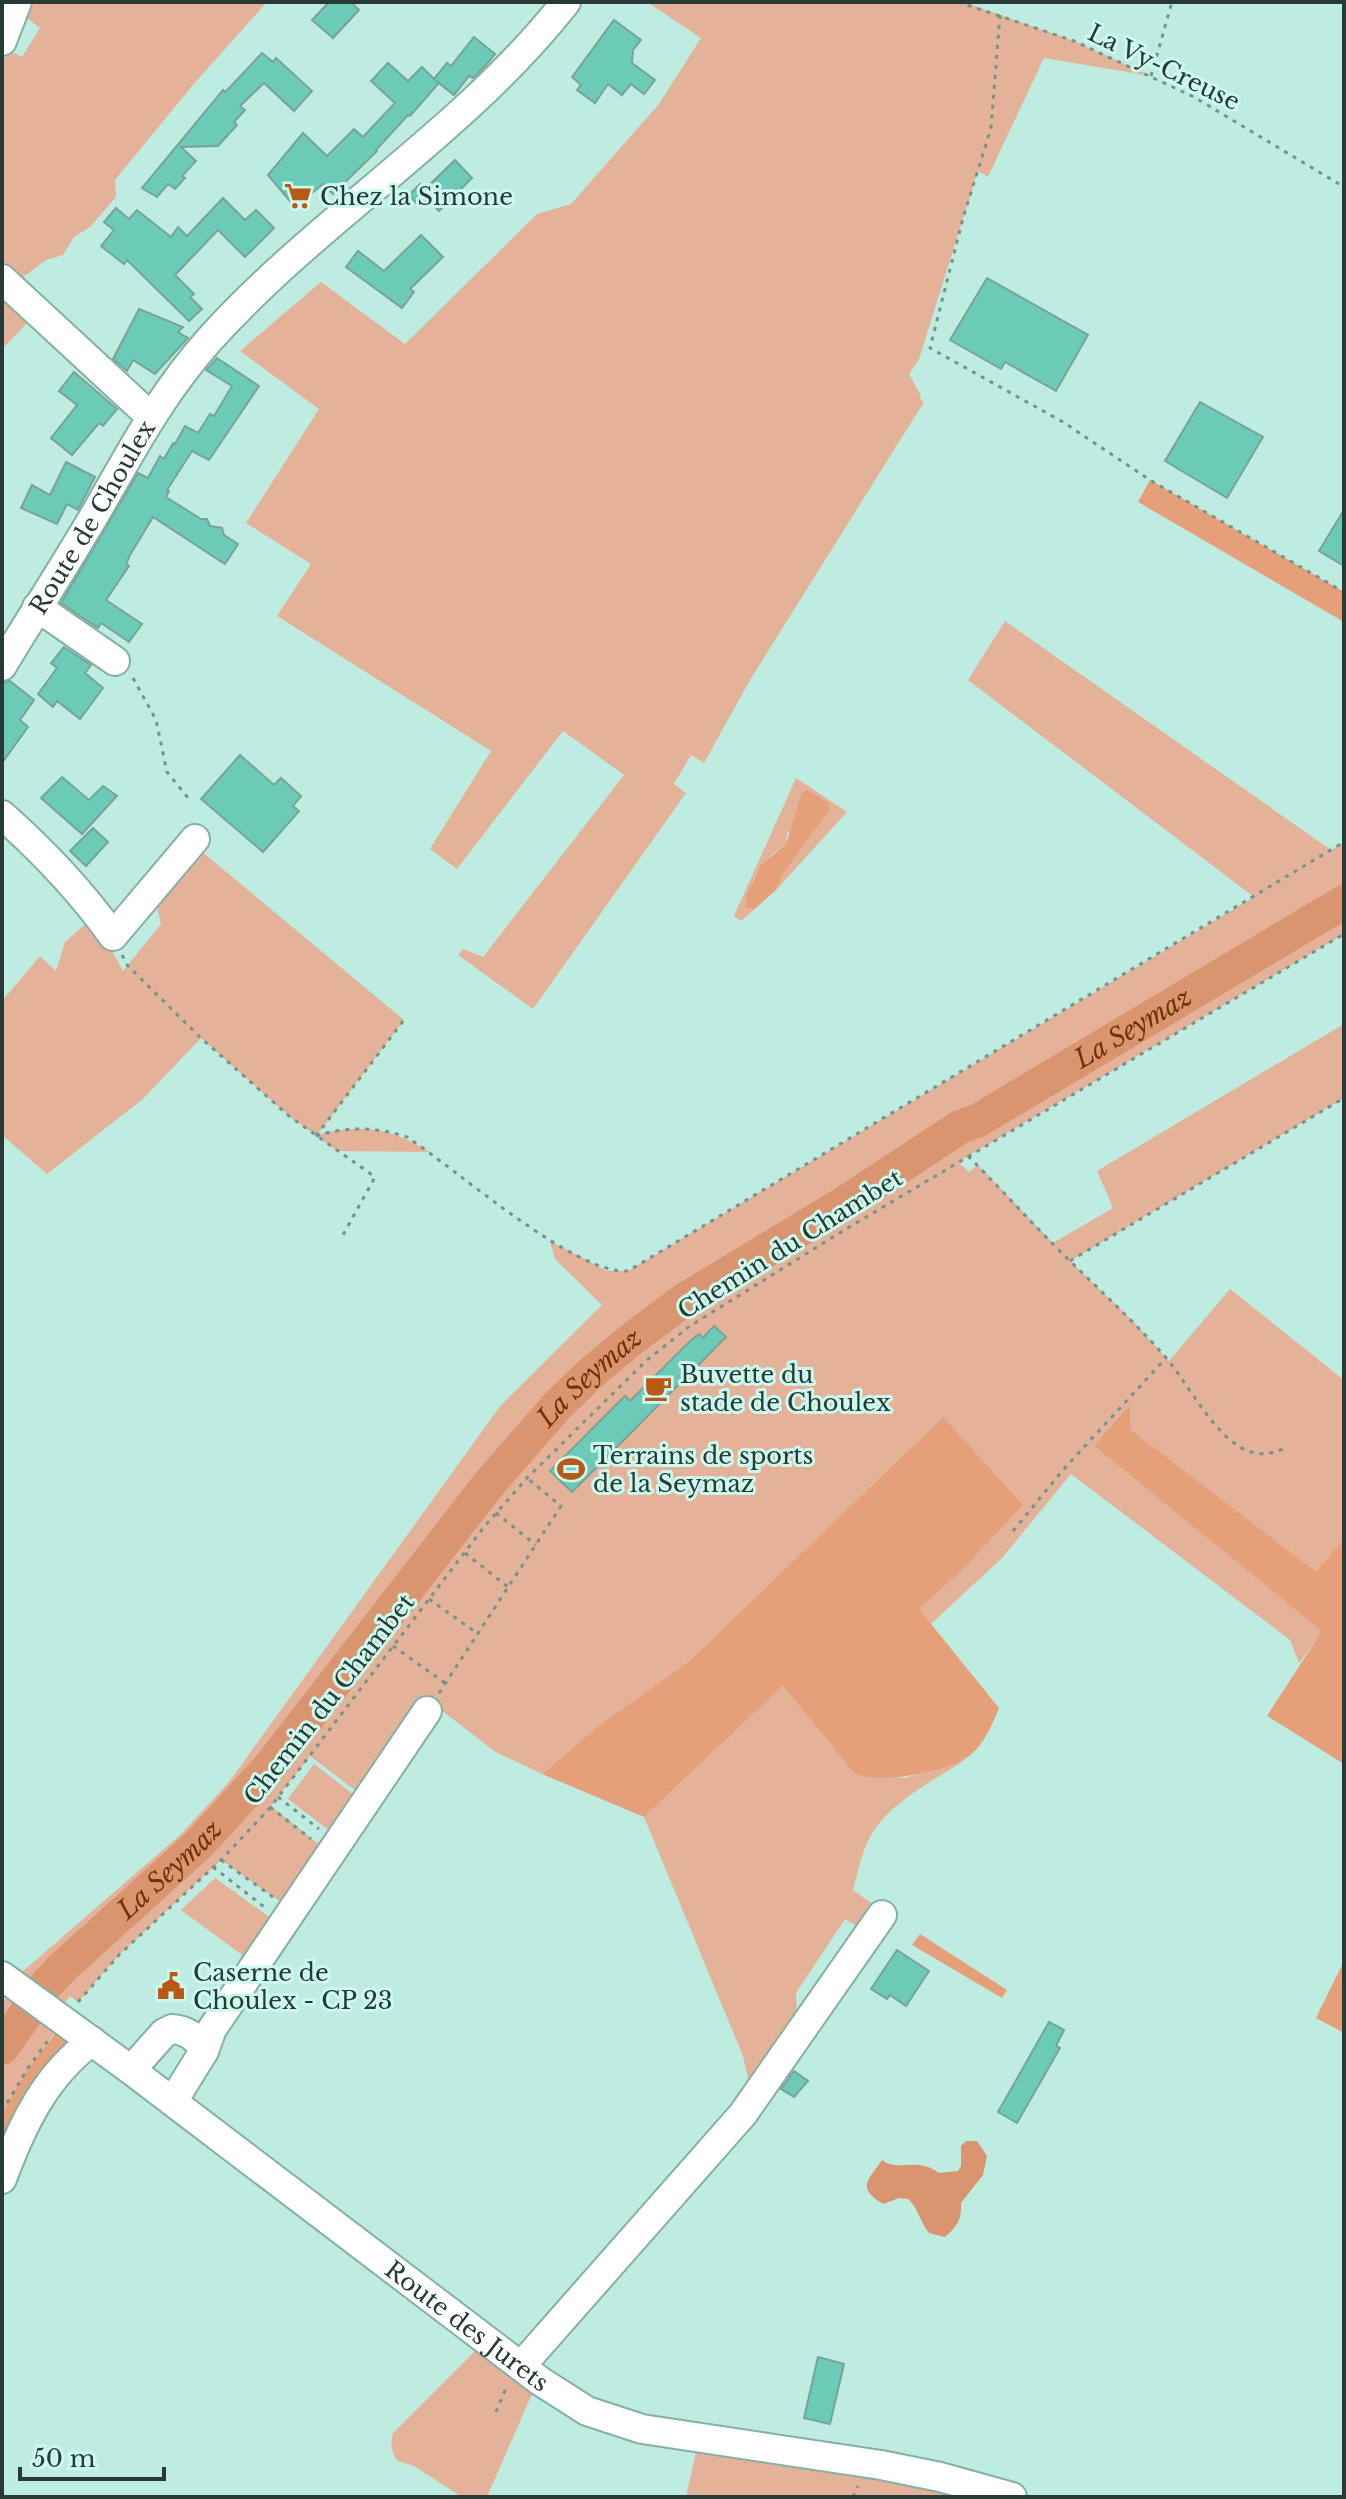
<svg xmlns="http://www.w3.org/2000/svg" width="1346" height="2499" font-family="'Libre Baskerville',serif">
<style>
.green{fill:#e4b298}
.forest{fill:#e5a07a}
.water{fill:#d9956f}
.lines{fill:none;stroke-linecap:round;stroke-linejoin:round}
.river{stroke:#d9956f;stroke-width:34}
.building{fill:#6bcbb6;stroke:#78a398;stroke-width:2}
.minor-casing{stroke:#84b0a5;stroke-width:32}
.path{stroke:#74938c;stroke-width:3;stroke-dasharray:4 6;stroke-linecap:butt}
.minor{stroke:#fff;stroke-width:28}
.labels{text-anchor:middle;dominant-baseline:central;stroke-width:6;stroke-linejoin:round;paint-order:stroke}
.street-label{font-size:24px;fill:#283a36;stroke:#ccfaee}
.poi-label{font-size:24px;fill:#283a36;stroke:#ccfaee;text-anchor:start}
.water-label{font-size:26px;font-style:italic;fill:#713305;stroke:#ccfaee}
</style>
<rect width="100%" height="100%" fill="#bfece1"/>
<g class="green">
<polygon points="26,2 267,2 192,86 115,180 116,197 90,227 74,237 63,255 46,260 15,283 2,270 2,56 6,49 22,57 40,28 23,15"/>
<polygon points="647,2 964,2 1074,41 1151,76 1044,58 988,177 978,171 919,359 909,374 921,396 920,399 924,402 750,680 704,763 691,755 674,784 686,793 533,1009 458,955 463,949 483,957 624,775 563,731 457,869 430,849 491,751 277,616 311,564 246,523 319,409 240,351 321,282 405,344 537,214 571,204 659,104 701,38"/>
<polygon points="2,293 29,321 2,349"/>
<polygon points="1005,621 1331,850 1344,842 1344,934 958,1162 969,1172 978,1165 1053,1243 1113,1208 1097,1171 1344,1024 1344,1098 1070,1261 1134,1322 1169,1361 1230,1289 1344,1380 1344,1539 1316,1573 1130,1429 1130,1407 1094,1446 1323,1631 1299,1663 1290,1640 1071,1474 1002,1558 930,1625 918,1609 960,1572 943,1417 687,1663 602,1723 542,1774 494,1751 436,1706 372,1803 310,1756 271,1806 326,1850 288,1907 221,1860 119,1955 78,2002 70,1996 64,2004 22,1972 180,1835 229,1782 501,1405 602,1305 555,1259 550,1241 607,1271 628,1271 1254,897 968,680"/>
<path d="M796 778 847 812 776 890 783 874 829 811 787 833 786 844C762 860 749 879 746 908H756L741 921 734 916Z"/>
<path d="M199 849 404 1020 317 1135C360 1123 392 1128 430 1152L337 1151 289 1116 201 1038 143 1099 47 1174 2 1135V1001L40 956 56 971 65 942 89 921 103 934 123 971 161 924 154 896Z"/>
<path d="M783 1686 853 1772 905 1778 966 1759C934 1781 889 1802 870 1837 861 1854 858 1872 853 1890L875 1906 858 1927 845 1919 796 1993 797 2016 749 2084 743 2056 644 1817Z"/>
<polygon points="314,1764 358,1798 334,1834 288,1799"/>
<polygon points="215,1878 275,1921 249,1960 181,1910"/>
<polygon points="8,1995 58,2028 28,2068 2,2114 2,2004"/>
<path d="M476 2350 532 2394 487 2497H462L414 2466 398 2461C391 2451 390 2445 393 2433Z"/>
<polygon points="696,2452 842,2471 974,2497 686,2497"/>
</g>
<g class="forest">
<polygon points="1150,480 1344,592 1344,622 1138,502"/>
<polygon points="807,790 829,803 829,811 783,874 776,890 756,908 745,908 747,894 761,865 786,844 802,792"/>
<polygon points="1130,1405 1130,1429 1316,1572 1344,1539 1344,1764 1267,1716 1322,1631 1094,1446"/>
<path d="M943 1417 1023 1505 960 1572 919 1609 999 1708C991 1727 985 1743 969 1756 950 1771 873 1787 853 1772L783 1686 644 1817 542 1774 602 1723 687 1663Z"/>
<polygon points="920,1934 1007,1990 1002,1998 912,1945"/>
<polygon points="1344,1961 1344,2033 1316,2018"/>
<polygon points="65,2021 92,2041 2,2179 2,2114 28,2068"/>
</g>
<path class="water" d="M966 2141H977L987 2156 983 2175 961 2203C962 2219 957 2227 945 2237L929 2233C920 2222 918 2208 908 2199L899 2198 883 2204C856 2187 868 2181 882 2160 900 2173 915 2156 939 2173L958 2171 961 2166V2146Z"/>
<g class="lines">
<path class="river" id="s1" d="M2 2048 46 1985 63 1967 199 1844 271 1765 488 1485 556 1407 592 1372 632 1339 684 1300 846 1202 960 1127 977 1121 1344 902"/>
</g>
<g class="building">
<polygon points="329,2 351,2 359,10 333,38 312,20"/>
<polygon points="614,20 641,40 633,50 632,63 655,80 644,94 631,84 622,95 608,84 595,103 577,90 581,85 572,77"/>
<polygon points="474,37 495,54 487,64 473,78 469,76 454,95 435,80 439,83 410,116 408,115 376,150 377,151 333,194 323,184 295,207 268,175 303,133 327,156 354,129 363,137 395,103 371,81 388,63 408,81 422,67 434,79 447,63 451,66"/>
<polygon points="262,53 273,62 276,58 312,91 294,111 264,83 240,106 245,110 234,122 237,125 218,146 181,147 196,161 182,176 185,178 175,189 168,184 157,197 142,188 223,90 225,92 232,85"/>
<polygon points="455,160 472,178 439,211 428,199 420,207 409,195 420,184 425,189"/>
<polygon points="223,198 245,220 256,210 274,228 245,257 218,230 175,275 194,294 190,297 202,309 189,321 127,260 124,264 101,246 114,230 104,222 116,208 129,219 137,210 171,237 178,227 187,236"/>
<polygon points="421,235 443,257 410,289 414,292 402,308 346,267 358,251 384,271"/>
<polygon points="987,278 1088,335 1056,391 1005,362 1001,369 950,340"/>
<polygon points="139,309 183,327 178,332 188,338 155,374 133,360 127,371 113,359"/>
<polygon points="217,358 259,386 209,460 192,451 167,490 169,491 166,497 201,519 207,519 210,526 222,528 224,535 238,544 225,564 153,517 130,555 126,564 129,566 106,600 142,624 129,642 101,623 98,628 61,603 138,473 148,478 160,456 164,459 173,443 175,444 185,426 198,433 210,414 214,416 232,386 206,370"/>
<polygon points="74,372 117,409 103,426 99,423 72,455 51,438 77,405 59,391"/>
<polygon points="1200,402 1263,437 1227,498 1165,461"/>
<polygon points="66,462 95,477 78,510 67,504 57,524 21,508 32,485 50,495"/>
<polygon points="1344,510 1344,566 1319,551"/>
<polygon points="64,647 91,665 85,673 103,688 80,719 57,701 53,707 38,694 57,668 51,663"/>
<polygon points="10,681 34,700 20,720 28,727 2,763 2,683"/>
<polygon points="240,755 274,785 281,778 301,796 293,806 299,811 263,852 201,799"/>
<polygon points="62,777 89,800 103,786 117,796 82,834 41,798"/>
<polygon points="93,828 108,842 86,866 70,851"/>
<polygon points="714,1326 726,1337 572,1492 550,1471 625,1396 630,1401 690,1341 699,1334 703,1338"/>
<polygon points="897,1950 929,1971 906,2006 890,1995 887,1999 871,1989"/>
<polygon points="1049,2022 1064,2030 1056,2046 1060,2048 1017,2123 998,2112"/>
<polygon points="794,2071 808,2081 794,2097 781,2089"/>
<polygon points="818,2357 844,2364 830,2424 804,2418"/>
</g>
<g class="lines">
<g class="minor-casing">
<g id="minor">
<polyline points="2,41 17,2"/>
<polyline points="2,279 150,416"/>
<polyline points="37,607 115,661"/>
<path id="s2" d="M2 666C32 616 64 567 94 516 131 452 160 395 210 339 320 217 464 132 566 2"/>
<path d="M2 815C45 853 80 890 113 936L195 839"/>
<path id="s3" d="M2 1976 131 2070 540 2381 587 2411 642 2429 881 2465 940 2477 1012 2497"/>
<path d="M131 2070 164 2033 172 2029C187 2030 198 2038 204 2051"/>
<polyline points="173,2101 204,2051 212,2029 427,1711"/>
<path d="M2 2179C22 2125 45 2076 92 2041"/>
<polyline points="521,2366 743,2114 882,1915"/>
</g>
</g>
<g class="path">
<polyline points="958,2 1074,41 1194,97 1344,187"/>
<polyline points="1000,15 991,128 963,218 930,348 1063,422 1150,480 1344,592"/>
<polyline points="1151,76 1172,2"/>
<polyline points="133,678 156,720 167,772 188,798"/>
<polyline points="122,955 128,966 201,1038 289,1116 375,1177 343,1235"/>
<path d="M316 1136C345 1126 378 1127 407 1137 456 1169 575 1275 628 1271L1344 842"/>
<polyline points="316,1136 404,1020"/>
<path d="M968 1156C1003 1191 1036 1228 1071 1262 1102 1292 1133 1321 1162 1353 1187 1381 1209 1428 1240 1447 1256 1457 1271 1455 1287 1447"/>
<polyline points="1070,1261 1344,1098"/>
<polyline points="496,1513 536,1545"/>
<polyline points="1013,1531 1063,1470 1166,1358"/>
<polyline points="465,1553 508,1587"/>
<polyline points="429,1599 478,1634"/>
<polyline points="393,1646 445,1683"/>
<polyline points="439,1693 561,1506 527,1478"/>
<polyline points="278,1797 319,1829"/>
<polyline points="270,1807 311,1839"/>
<polyline points="221,1860 273,1897"/>
<polyline points="213,1867 267,1909"/>
<polyline points="78,2002 119,1955 221,1860 269,1809 484,1527 527,1478 647,1360 690,1326 846,1229 1344,934"/>
<polyline points="7,2103 28,2068 49,2039"/>
<polyline points="496,2412 507,2386"/>
<polyline points="853,2497 858,2486"/>
</g>
<use href="#minor" class="minor"/>
</g>
<defs>
<g id="supermarket-bare" transform="scale(2.16)"><path d="M-6-5.5h2.5l.6 2H6L4.5 2H-2.5L-4.4-4H-6ZM-1.5 3.2a1.3 1.3 0 1 0 .1 0ZM3 3.2a1.3 1.3 0 1 0 .1 0Z" fill="#b95915" stroke="#ccfaee" stroke-width="2.5" paint-order="stroke"/></g>
<g id="cafe-bare" transform="scale(2.16)"><path d="M-5.5-4.5H6V0H3Q3 3.5 0 3.5H-2.5Q-5.5 3.5-5.5 0ZM3-3.2v2h1.7v-2ZM-6 4.5H4V6H-6Z" fill="#b95915" stroke="#ccfaee" stroke-width="2.5" paint-order="stroke"/></g>
<g id="stadium-bare" transform="scale(2.16)"><path d="M0-5a6.5 5 0 1 0 0 10a6.5 5 0 1 0 0-10ZM-3.5-1.8h7v3.6h-7Z" fill="#b95915" stroke="#ccfaee" stroke-width="2.5" paint-order="stroke"/></g>
<g id="civic-bare" transform="scale(2.16)"><path d="M-.6-6.5H3V-4.5H.6V-3L4-1V1h2V6H-6V1h2V-1L-.6-3ZM-1.2 2.5V6h2.4V2.5Z" fill="#b95915" stroke="#ccfaee" stroke-width="2.5" paint-order="stroke"/></g>
</defs>
<g fill-rule="evenodd">
<use href="#supermarket-bare" x="298" y="196"/>
<use href="#cafe-bare" x="658" y="1388"/>
<use href="#stadium-bare" x="571" y="1469"/>
<use href="#civic-bare" x="171" y="1986"/>
</g>
<g class="labels">
<g class="street-label">
<text transform="translate(1164 67) rotate(26)">La Vy-Creuse</text>
<text stroke="none"><textPath href="#s2" startOffset="174">Route de Choulex</textPath></text>
<text transform="translate(790 1244) rotate(-32)">Chemin du Chambet</text>
<text transform="translate(329 1699) rotate(-52)">Chemin du Chambet</text>
<text stroke="none"><textPath href="#s3" startOffset="582">Route des Jurets</textPath></text>
</g>
<g class="poi-label">
<text x="320" y="196">Chez la Simone</text>
<text x="680" y="1374">Buvette du<tspan x="680" dy="28">stade de Choulex</tspan></text>
<text x="593" y="1455">Terrains de sports<tspan x="593" dy="28">de la Seymaz</tspan></text>
<text x="193" y="1972">Caserne de<tspan x="193" dy="28">Choulex - CP 23</tspan></text>
</g>
<g class="water-label">
<text stroke="none"><textPath href="#s1" startOffset="1542">La Seymaz</textPath></text>
<text stroke="none"><textPath href="#s1" startOffset="894">La Seymaz</textPath></text>
<text stroke="none"><textPath href="#s1" startOffset="246">La Seymaz</textPath></text>
</g>
</g>
<rect width="1346" height="2499" fill="none" stroke="#283a36" stroke-width="8"/>
<path d="M20 2467v12h144v-12" fill="none" stroke="#283a36" stroke-width="4"/>
<text x="32" y="2467" font-size="24" fill="#283a36" stroke="#ccfaee" stroke-width="6" paint-order="stroke">50 m</text>
</svg>
